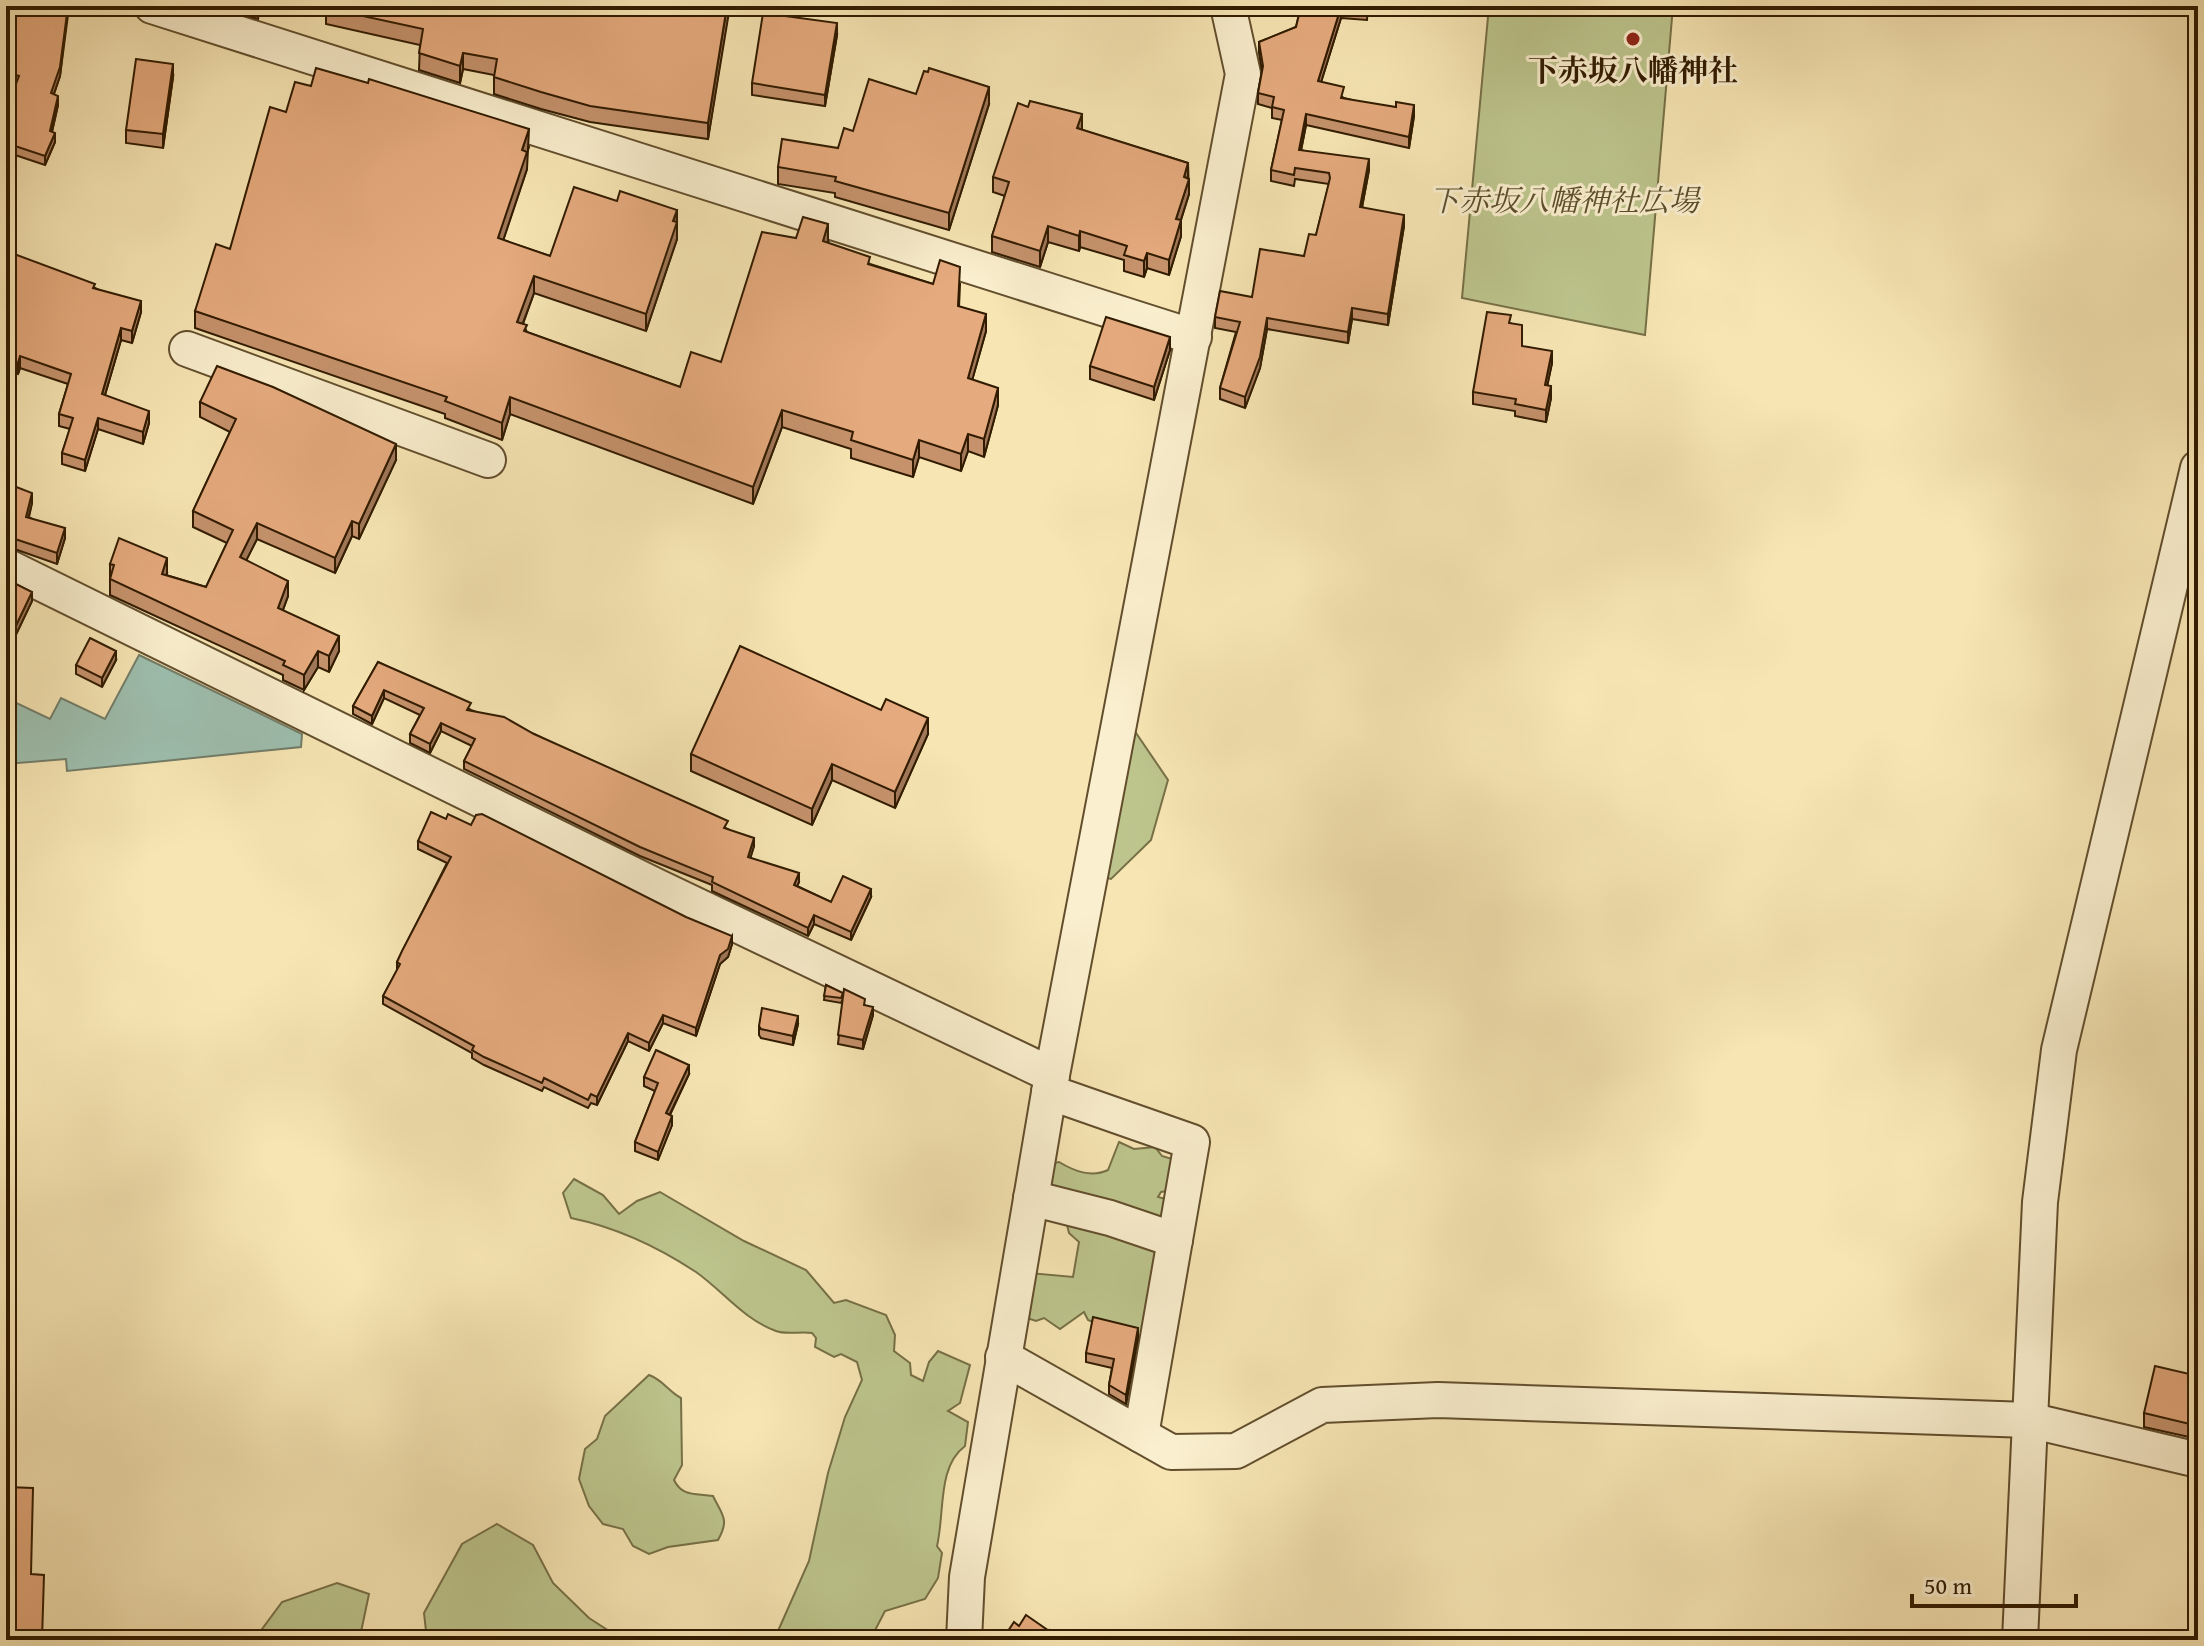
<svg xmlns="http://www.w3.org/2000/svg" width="2204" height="1646" font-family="'Gentium Book Plus','Noto Serif JP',serif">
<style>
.green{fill:#bdc58d;stroke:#777046;stroke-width:2}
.water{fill:#9dbfaf;stroke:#727d69;stroke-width:2}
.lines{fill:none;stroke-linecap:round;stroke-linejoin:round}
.minor-casing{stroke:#624e2d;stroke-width:38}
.minor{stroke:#faefce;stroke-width:34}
.wall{fill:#c5926c;stroke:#311b00;stroke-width:2}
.shaded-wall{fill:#a07758;stroke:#311b00;stroke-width:2}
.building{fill:#e5aa7d;stroke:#311b00;stroke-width:2}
.poi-dot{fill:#8f2418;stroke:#faefce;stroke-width:3}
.labels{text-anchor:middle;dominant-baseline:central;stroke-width:6;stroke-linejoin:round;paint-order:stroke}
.poi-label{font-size:30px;font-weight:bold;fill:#311b00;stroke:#faefce}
.park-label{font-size:30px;font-style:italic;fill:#5b4e2a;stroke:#faefce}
</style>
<rect width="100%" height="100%" fill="#f7e6b4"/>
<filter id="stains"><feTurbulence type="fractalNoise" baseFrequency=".0025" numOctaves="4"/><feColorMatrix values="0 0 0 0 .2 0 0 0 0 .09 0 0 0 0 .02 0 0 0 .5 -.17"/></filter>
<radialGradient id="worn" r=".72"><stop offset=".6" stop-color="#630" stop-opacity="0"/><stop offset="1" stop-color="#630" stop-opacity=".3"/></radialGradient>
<g class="green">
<polygon points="1489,6 1673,6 1645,335 1462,298"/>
<polygon points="1132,727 1168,780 1151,840 1111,879 1094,875"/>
<path d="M1119 1142 1134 1149 1155 1147 1162 1156 1172 1159 1175 1190 1161 1192 1158 1197 1176 1202 1165 1222 1045 1191 1044 1165 1059 1162C1074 1171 1091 1178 1108 1170Z"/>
<path d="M574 1179 603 1195 619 1214 637 1201 660 1192 744 1241 806 1270 834 1303 846 1300 886 1315 895 1335 894 1351 910 1363 911 1375 923 1381 929 1362 938 1351 970 1365 960 1403 948 1411 968 1422 965 1446C937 1467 945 1512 937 1546L942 1553 938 1578 925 1599 885 1611 870 1640H774L809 1561 828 1473 845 1417 862 1380 857 1362 841 1354 834 1357 815 1347 816 1338 812 1333C801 1331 786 1335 776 1331 743 1319 723 1291 696 1272 658 1247 615 1227 571 1218L563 1193Z"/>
<path d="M1066 1221 1152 1247 1156 1254 1145 1332 1138 1342C1119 1343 1106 1326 1088 1320L1084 1312 1060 1329 1044 1318 1036 1321 1027 1318 1030 1273 1073 1277 1079 1242 1069 1233Z"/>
<path d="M649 1375C663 1380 668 1391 681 1398L682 1465 674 1480C682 1497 696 1493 713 1496 722 1515 730 1519 718 1540L668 1547 649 1554 633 1546 623 1529 603 1524 589 1506 579 1479 585 1449 597 1439 605 1416Z"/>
<polygon points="497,1524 533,1545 553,1583 589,1618 623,1640 427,1640 424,1613 462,1544"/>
<polygon points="337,1583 369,1594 361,1632 354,1640 254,1640 282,1602"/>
</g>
<polygon class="water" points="139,655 302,734 301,747 67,771 66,759 6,764 6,698 50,719 61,698 105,719"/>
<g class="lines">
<g class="minor-casing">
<g id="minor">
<polyline points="152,6 1194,337"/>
<polyline points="187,349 488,460"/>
<polyline points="6,566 658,887 1052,1075"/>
<polyline points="1049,1092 1192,1142 1141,1435"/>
<polyline points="1031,1198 1110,1218 1175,1240"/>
<polyline points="1003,1357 1171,1452 1236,1451 1322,1405 1438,1400 2029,1420 2198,1460"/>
<polyline points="964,1640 967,1577 1052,1075 1243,74 1228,6"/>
<polyline points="2020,1640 2040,1202 2059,1050 2198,468"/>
</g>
</g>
<use href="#minor" class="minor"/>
</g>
<g class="wall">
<polygon points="6,6 68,15 60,76 54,94 58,105 52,132 55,142 45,165 6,152 6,111 16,84 6,81"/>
<polygon points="240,6 260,6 258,19 239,13"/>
<polygon points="326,6 729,6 708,139 590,122 541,109 494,94 494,75 463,69 460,83 419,70 420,45 326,24"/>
<polygon points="1301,6 1368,6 1367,20 1341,18 1321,82 1344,98 1414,116 1409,148 1306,125 1301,150 1369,170 1362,207 1404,226 1388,325 1352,319 1348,343 1267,329 1260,368 1245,408 1220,399 1220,388 1236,332 1215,328 1215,317 1252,297 1304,256 1316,235 1329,184 1295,179 1294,186 1271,181 1271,170 1282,120 1272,118 1272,108 1258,104 1258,93 1262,71 1259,53 1259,42 1296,27"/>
<polygon points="837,35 825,106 752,95 752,83"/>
<polygon points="173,77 163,148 126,143 126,130"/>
<polygon points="916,94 989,104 949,230 835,197 835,193 778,184 778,167 838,148 853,131"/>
<polygon points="286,112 529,147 527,153 527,169 503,240 550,256 617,201 677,210 677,239 646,331 534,293 523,324 527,332 680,387 721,362 796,238 828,242 827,243 870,264 933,284 960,284 959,307 986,331 972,380 998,405 984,457 968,451 961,471 919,457 913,477 851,458 851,449 782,427 753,504 510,414 502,440 445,418 445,414 195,328 195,311 230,249"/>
<polygon points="1082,130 1188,163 1189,194 1181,220 1181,236 1169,275 1147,268 1144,277 1124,271 1124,260 1080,247 1079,251 1048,242 1040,267 992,252 992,236 1005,196 993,192 993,177"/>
<polygon points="6,251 95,288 141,312 132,343 121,340 105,395 149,423 143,444 98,429 85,471 62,464 62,453 70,429 59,426 59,414 68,384 20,368 18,374 6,370"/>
<polygon points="1511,324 1522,346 1552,363 1547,386 1551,398 1546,422 1515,416 1515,411 1473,404 1473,392"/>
<polygon points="1170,350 1154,400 1090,379 1090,366"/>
<polygon points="200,402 396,460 359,539 352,536 335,573 257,539 246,560 288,596 283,610 339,651 329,672 318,667 304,690 283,680 283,675 110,595 110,564 167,573 166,575 206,587 227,543 193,527 193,511 230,432 200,417"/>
<polygon points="6,483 32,503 29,517 65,538 57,564 6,546"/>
<polygon points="6,579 32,601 11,645 6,643"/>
<polygon points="116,660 102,687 76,674 76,665"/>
<polygon points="378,662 471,710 534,734 728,829 754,846 750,858 799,882 797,886 831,902 871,897 851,940 814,924 808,936 712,891 712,885 640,856 464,769 464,761 472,746 441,731 430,753 410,743 410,734 420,715 384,698 372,724 353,714 353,706"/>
<polygon points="881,710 928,734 895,808 832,780 812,825 691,771 691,754"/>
<polygon points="446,819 732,944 728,957 720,964 696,1036 663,1023 649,1051 628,1041 597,1105 591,1103 588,1108 544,1087 542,1091 484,1065 472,1058 472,1053 383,1004 383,996 397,971 397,962 447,863 418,849 418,841"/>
<polygon points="826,985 865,1005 873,1015 863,1049 838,1044 843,999 841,1003 824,1000"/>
<polygon points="798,1024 793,1045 761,1038 759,1035 759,1026"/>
<polygon points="689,1074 670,1115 672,1125 658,1160 635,1151 635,1142 655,1091 644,1086 644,1077"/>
<polygon points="1138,1337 1126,1404 1109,1394 1109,1385 1112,1368 1086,1362 1086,1353"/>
<polygon points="2198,1376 2198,1439 2144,1427 2144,1413"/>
</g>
<g class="shaded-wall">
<polygon points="68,6 60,76 51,102 51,93"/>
<polygon points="727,6 729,6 729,12 708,139 708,123"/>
<polygon points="1341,7 1341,18 1318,92 1318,81"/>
<polygon points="837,23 837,35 825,106 825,95"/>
<polygon points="463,53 463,69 460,83 460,66"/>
<polygon points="173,64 173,77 163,148 163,134"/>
<polygon points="989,87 989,104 949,230 949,213"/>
<polygon points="58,96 58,105 50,140 50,131"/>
<polygon points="1414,105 1414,116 1409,148 1409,137"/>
<polygon points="1082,114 1082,130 1077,128"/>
<polygon points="1306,114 1306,125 1299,161 1299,150"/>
<polygon points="529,129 527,169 498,256 498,238 522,150"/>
<polygon points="55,133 55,142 45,165 45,156"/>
<polygon points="1369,159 1369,170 1360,218 1360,207"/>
<polygon points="1188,163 1188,178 1184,177"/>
<polygon points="1189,179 1189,194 1176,235 1176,219"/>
<polygon points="677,210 677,239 646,331 646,314"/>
<polygon points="1404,215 1404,226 1388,325 1388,314"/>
<polygon points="1181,220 1181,236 1169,275 1169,260"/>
<polygon points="828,224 828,242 823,259 823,241"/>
<polygon points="1048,226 1048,242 1040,267 1040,251"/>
<polygon points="1080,231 1080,247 1079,251 1079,236"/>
<polygon points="1147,253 1147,268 1144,277 1144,261"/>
<polygon points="534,276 534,293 517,339 517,322"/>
<polygon points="141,301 141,312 132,343 132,331"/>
<polygon points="1352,308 1352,319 1348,343 1348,332"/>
<polygon points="986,314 986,331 968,395 968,378"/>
<polygon points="1267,318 1267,329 1260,368 1245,408 1245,397"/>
<polygon points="121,328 121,340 102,405 102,394"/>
<polygon points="1170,337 1170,350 1154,400 1154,387"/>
<polygon points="1552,351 1552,363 1545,397 1545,385"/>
<polygon points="20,356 20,368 18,374 18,363"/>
<polygon points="1551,386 1551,398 1546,422 1546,410"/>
<polygon points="998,388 998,405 984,457 984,439"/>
<polygon points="510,397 510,414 502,440 502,423"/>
<polygon points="782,410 782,427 753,504 753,487"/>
<polygon points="149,411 149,423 143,444 143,432"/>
<polygon points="98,418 98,429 85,471 85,460"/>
<polygon points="968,434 968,451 961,471 961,454"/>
<polygon points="919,440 919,457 913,477 913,460"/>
<polygon points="396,444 396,460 359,539 359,524"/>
<polygon points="32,493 32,503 26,527 26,517"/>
<polygon points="352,521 352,536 335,573 335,558"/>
<polygon points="257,523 257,539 240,573 240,557"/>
<polygon points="65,528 65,538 57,564 57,553"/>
<polygon points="167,558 167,573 162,590 162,574"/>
<polygon points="288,581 288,596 278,623 278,608"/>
<polygon points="32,592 32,601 11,645 11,636"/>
<polygon points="339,636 339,651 329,672 329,656"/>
<polygon points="116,651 116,660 102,687 102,678"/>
<polygon points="318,651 318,667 304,690 304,675"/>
<polygon points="384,690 384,698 372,724 372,716"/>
<polygon points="928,718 928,734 895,808 895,792"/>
<polygon points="441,723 441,731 430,753 430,744"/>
<polygon points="832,764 832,780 812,825 812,809"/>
<polygon points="754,838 754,846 748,866 748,857"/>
<polygon points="799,873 799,882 794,893 794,885"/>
<polygon points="871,889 871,897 851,940 851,932"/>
<polygon points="814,915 814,924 808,936 808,928"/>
<polygon points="732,936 732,944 728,957 720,964 696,1036 696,1028 720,955"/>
<polygon points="873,1007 873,1015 863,1049 863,1040"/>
<polygon points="663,1015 663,1023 649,1051 649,1043"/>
<polygon points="798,1016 798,1024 793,1045 793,1036"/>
<polygon points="628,1033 628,1041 597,1105 597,1097"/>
<polygon points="689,1065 689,1074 666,1122 666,1113"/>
<polygon points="672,1116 672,1125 658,1160 658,1152"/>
<polygon points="1138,1328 1138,1337 1126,1404 1126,1395"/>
<polygon points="1049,1631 1049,1639 1041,1640"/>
</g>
<g class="building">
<polygon points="6,6 68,6 60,67 51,93 58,96 50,131 55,133 45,156 6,143 6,111 19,76 6,72"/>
<polygon points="240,6 259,6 258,14 239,8"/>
<polygon points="326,6 727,6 708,123 590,106 541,92 494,77 497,59 463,53 460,66 419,53 423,29 326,8"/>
<polygon points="1301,6 1367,6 1367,9 1341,7 1318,81 1344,87 1341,98 1396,107 1396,102 1414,105 1409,137 1306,114 1299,150 1369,159 1360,207 1404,215 1388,314 1352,308 1348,332 1267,318 1260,357 1245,397 1220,388 1240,322 1215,317 1220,291 1252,297 1260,249 1304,256 1309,234 1316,235 1330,178 1329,173 1295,168 1294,175 1271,170 1284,110 1272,107 1274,97 1258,93 1263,66 1259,42 1296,27"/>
<polygon points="763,13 837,23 825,95 752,83"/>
<polygon points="136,59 173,64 163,134 126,130"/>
<polygon points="316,68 368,83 369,79 529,129 522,150 527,152 498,238 550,256 574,187 617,201 620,191 677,210 673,221 677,222 646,314 534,276 517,322 527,325 524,331 680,387 691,352 721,362 762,232 796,238 803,217 828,224 823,241 870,257 868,264 933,284 940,260 960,267 958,306 986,314 968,378 998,388 984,439 968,434 961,454 919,440 913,460 851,440 853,432 782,410 753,487 510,397 502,423 445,401 447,397 195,311 216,244 230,249 270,107 286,112 295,82 311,86"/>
<polygon points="929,68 989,87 949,213 835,181 836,177 778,167 782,139 838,148 844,128 853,131 869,79 916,94 924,71 928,72"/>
<polygon points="1030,101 1082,114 1077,128 1188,163 1184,177 1189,179 1176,219 1181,220 1169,260 1147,253 1144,261 1124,255 1127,246 1080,231 1079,236 1048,226 1040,251 992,236 1009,182 993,177 1018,103 1028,107"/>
<polygon points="6,251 95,284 93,288 141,301 132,331 121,328 102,394 149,411 143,432 98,418 85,460 62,453 73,418 59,414 71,374 20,356 18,363 6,359"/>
<polygon points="1487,312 1511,315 1509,323 1522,325 1522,346 1552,351 1545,385 1551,386 1546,410 1515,404 1516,399 1473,392"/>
<polygon points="1106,317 1170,337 1154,387 1090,366"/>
<polygon points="217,366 273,387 396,444 359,524 352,521 335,558 257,523 240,557 288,581 278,608 339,636 329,656 318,651 304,675 283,665 285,661 110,579 114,565 110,564 119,538 167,558 162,574 206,587 233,530 193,511 236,419 200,402"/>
<polygon points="6,483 32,493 26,517 65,528 57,553 6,536 9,523 6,522"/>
<polygon points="6,579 32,592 11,636 6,634"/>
<polygon points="90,638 116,651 102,678 76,665"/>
<polygon points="740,646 881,710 886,699 928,718 895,792 832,764 812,809 691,754"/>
<polygon points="378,662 471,703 467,710 504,717 534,734 728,821 724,828 754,838 748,857 799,873 794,885 831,902 843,876 871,889 851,932 814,915 808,928 712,882 713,877 640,847 464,761 475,739 441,723 430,744 410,734 424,708 384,690 372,716 353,706"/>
<polygon points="431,812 446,819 448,814 471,825 476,815 482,814 686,917 732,936 728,949 720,955 696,1028 663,1015 649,1043 628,1033 597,1097 591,1094 588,1100 544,1078 542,1083 484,1057 472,1050 474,1046 383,996 400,964 397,962 402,951 451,857 418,841"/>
<polygon points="826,985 843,993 841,998 824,996"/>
<polygon points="844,989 865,999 864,1005 873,1007 863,1040 838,1035"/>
<polygon points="762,1008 798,1016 793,1036 761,1029 759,1026"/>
<polygon points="656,1050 689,1065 666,1113 672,1116 658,1152 635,1142 658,1083 644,1077"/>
<polygon points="1093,1317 1138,1328 1126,1395 1109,1385 1114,1359 1086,1353"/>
<polygon points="2155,1366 2198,1376 2198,1426 2144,1413"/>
<polygon points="6,1487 33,1488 31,1574 44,1575 42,1640 6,1640"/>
<polygon points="1026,1615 1049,1631 1041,1640 1002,1640 1014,1622 1019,1626"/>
</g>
<circle class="poi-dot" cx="1633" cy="39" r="8"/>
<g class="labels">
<g class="poi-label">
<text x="1633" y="70">下赤坂八幡神社</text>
</g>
<g class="park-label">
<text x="1564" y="200">下赤坂八幡神社広場</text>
</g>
</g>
<rect width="2204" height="1646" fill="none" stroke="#f7e6b4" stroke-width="32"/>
<rect x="8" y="8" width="2188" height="1630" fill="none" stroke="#311b00" stroke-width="4"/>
<rect x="16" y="16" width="2172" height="1614" fill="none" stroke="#311b00" stroke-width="2"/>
<path d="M1912 1594v12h164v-12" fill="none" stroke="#311b00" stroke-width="4"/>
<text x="1924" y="1594" font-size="24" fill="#311b00" stroke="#faefce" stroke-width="6" paint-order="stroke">50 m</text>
<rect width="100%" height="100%" filter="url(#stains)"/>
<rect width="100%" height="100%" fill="url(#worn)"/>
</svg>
